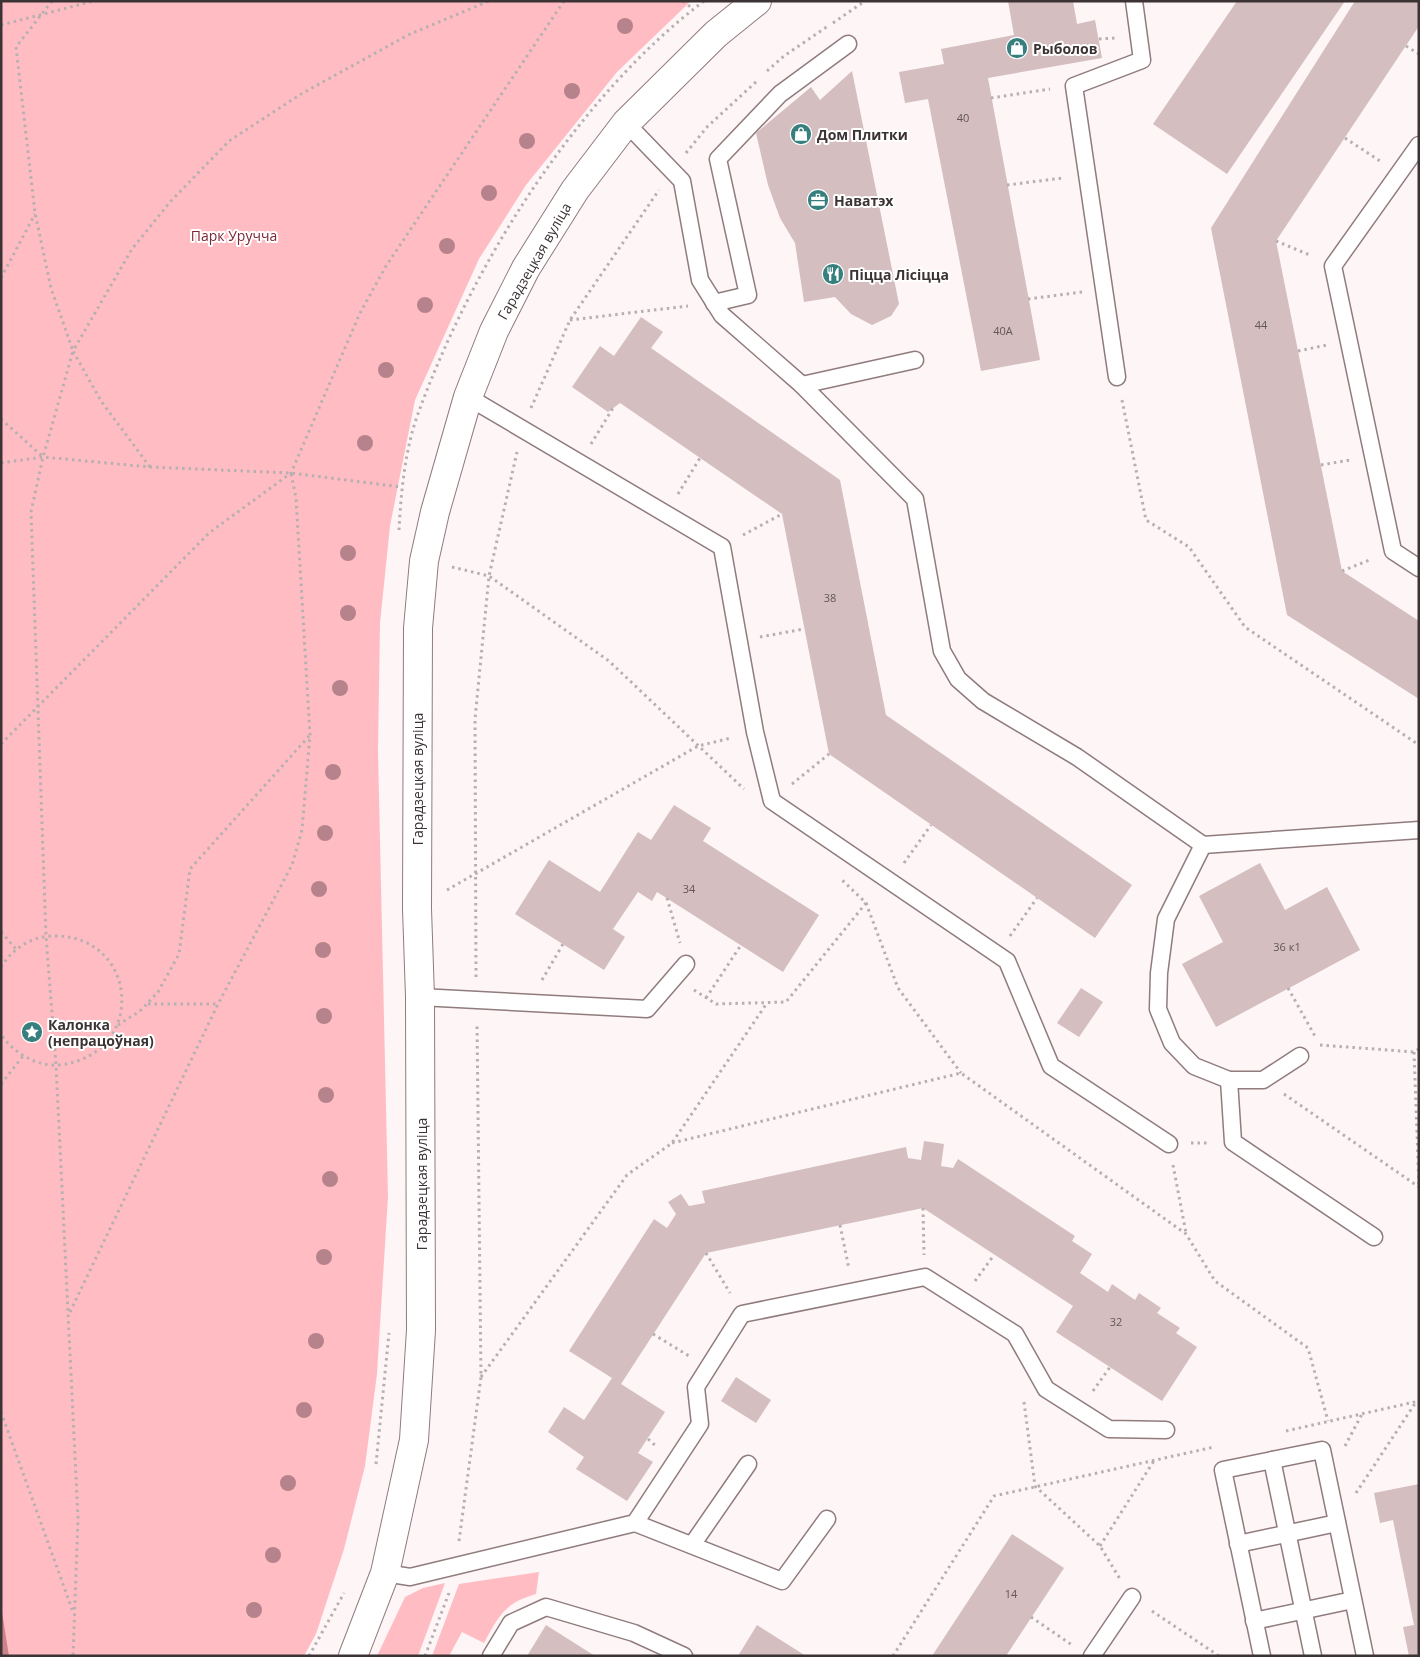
<svg xmlns="http://www.w3.org/2000/svg" width="1420" height="1657" font-family="'Open Sans',sans-serif">
<style>
.green{fill:#ffbdc3}
.water{fill:#cb848a}
.building{fill:#d4bebf}
.lines{fill:none;stroke-linecap:round;stroke-linejoin:round}
.service-casing{stroke:#907b7d;stroke-width:19}
.tertiary-casing{stroke:#907b7d;stroke-width:30}
.path{stroke:#b8afb0;stroke-width:3;stroke-dasharray:2.5 4;stroke-linecap:butt}
.service{stroke:#fff;stroke-width:16}
.tertiary{stroke:#fff;stroke-width:28}
.tree{fill:#b6838c}
.labels{text-anchor:middle;dominant-baseline:central;stroke-width:4;stroke-linejoin:round;paint-order:stroke}
.number-label{font-size:11px;fill:#625657}
.poi-label{font-size:14px;font-weight:bold;fill:#3c3334;stroke:#fff;text-anchor:start}
.park-label{font-size:14px;fill:#7c2636;stroke:#fff}
.street-label{font-size:14px;fill:#3c3334;stroke:#fff}
</style>
<rect width="100%" height="100%" fill="#fef5f6"/>
<g class="green">
<polygon points="1,1 691,1 617,72 526,185 479,259 415,400 390,526 380,623 378,752 388,1196 377,1374 365,1466 344,1549 316,1634 304,1656 1,1656"/>
<path d="M539 1572 536 1594C505 1603 499 1615 484 1643L462 1632 449 1656H432L459 1584Z"/>
<polygon points="445,1583 418,1656 377,1656 405,1597 423,1588"/>
</g>
<polygon class="water" points="1,1606 9,1656 1,1656"/>
<g class="building">
<polygon points="1008,1 1073,1 1077,24 1095,20 1102,58 988,78 1040,360 981,371 928,99 905,103 899,72 944,64 941,49 1014,35"/>
<polygon points="1237,1 1345,1 1227,174 1153,124"/>
<polygon points="1355,1 1419,1 1419,26 1276,241 1342,571 1419,621 1419,699 1287,615 1211,228"/>
<polygon points="852,71 899,304 891,316 872,325 851,314 835,297 804,302 795,243 780,218 768,185 756,133 811,87 820,100"/>
<polygon points="641,317 663,332 651,348 840,480 886,715 1132,885 1095,938 829,754 782,514 620,403 608,412 572,387 600,346 614,356"/>
<polygon points="674,805 711,828 703,841 819,915 783,972 657,892 652,901 638,892 613,929 625,937 604,970 515,914 549,860 600,892 638,832 651,840"/>
<polygon points="1260,863 1285,910 1327,887 1360,950 1216,1027 1182,964 1223,942 1199,896"/>
<polygon points="1081,988 1103,1002 1079,1037 1057,1023"/>
<polygon points="924,1141 944,1144 941,1166 953,1168 958,1159 1075,1236 1072,1241 1092,1254 1080,1273 1108,1292 1112,1284 1135,1300 1139,1293 1161,1308 1157,1313 1180,1328 1176,1333 1197,1347 1162,1401 1056,1332 1073,1306 923,1208 706,1253 621,1384 665,1412 638,1453 653,1462 627,1501 576,1469 584,1457 548,1432 564,1407 584,1420 612,1378 569,1351 654,1219 667,1228 676,1214 668,1202 681,1194 689,1206 705,1203 702,1191 906,1147 908,1158 921,1160"/>
<polygon points="736,1377 771,1400 756,1423 721,1401"/>
<polygon points="1419,1484 1419,1655 1409,1656 1403,1627 1414,1625 1393,1520 1380,1523 1374,1493"/>
<polygon points="1012,1534 1064,1568 1006,1656 932,1656"/>
<polygon points="546,1625 595,1656 527,1656"/>
<polygon points="757,1625 806,1656 738,1656"/>
</g>
<g class="lines">
<g class="service-casing">
<g id="service">
<polyline points="626,123 682,181 700,280 722,315 802,385 915,499 942,651 958,679 983,701 1077,757 1203,845 1419,830"/>
<polyline points="1419,145 1333,266 1393,551 1419,568"/>
<polyline points="714,303 748,295 718,159 780,94 848,44"/>
<polyline points="1117,377 1074,86 1142,60 1134,1"/>
<polyline points="802,385 915,360"/>
<polyline points="468,397 722,547 755,732 772,801 1007,961 1051,1066 1169,1144"/>
<polyline points="1203,845 1166,919 1159,973 1158,1009 1172,1043 1194,1066 1229,1080 1263,1080 1300,1056"/>
<polyline points="420,997 647,1009 686,964"/>
<polyline points="1229,1080 1233,1142 1374,1237"/>
<polyline points="1272,1460 1313,1656"/>
<polyline points="635,1523 782,1581 827,1519"/>
<polyline points="1238,1544 1337,1523"/>
<polyline points="692,1545 748,1464"/>
<polyline points="385,1573 410,1577 635,1523 700,1424 696,1387 742,1314 925,1277 1015,1334 1046,1389 1109,1429 1166,1430"/>
<polyline points="1254,1621 1353,1600"/>
<polyline points="491,1656 511,1623 546,1607 634,1633 684,1656"/>
<polyline points="1092,1656 1132,1597"/>
<polyline points="1262,1656 1223,1470 1322,1450 1365,1656"/>
</g>
</g>
<g class="tertiary-casing">
<polyline id="tertiary" points="353,1656 385,1573 414,1440 421,1330 420,997 417,909 418,628 424,561 435,512 468,397 494,331 526,268 575,190 626,123 716,34 757,1"/>
</g>
<g class="path">
<polyline points="52,1 16,47 35,213 51,288 73,351 43,457 31,512 46,936 56,1065 78,1518 73,1656"/>
<polyline points="683,1 693,9"/>
<polyline points="833,23 865,1"/>
<polyline points="1,25 94,1"/>
<polyline points="1099,39 1116,38"/>
<polyline points="1406,46 1419,54"/>
<polyline points="767,71 784,56 828,26"/>
<polyline points="991,98 1050,89"/>
<polyline points="1345,138 1380,161"/>
<polyline points="686,153 707,127 757,81"/>
<polyline points="1007,185 1063,178"/>
<polyline points="1276,241 1312,256"/>
<polyline points="1,278 35,214"/>
<polyline points="1028,299 1082,292"/>
<polyline points="570,320 688,306"/>
<polyline points="1298,351 1327,345"/>
<polyline points="1122,400 1146,520 1189,547 1245,627 1419,745"/>
<polyline points="531,408 570,320 659,190"/>
<polyline points="1,419 43,457"/>
<polyline points="591,444 613,408"/>
<polyline points="1,463 43,457 150,467 291,473 401,487"/>
<polyline points="1321,465 1350,460"/>
<polyline points="150,467 101,401 73,351 132,249 170,202 229,141 301,94 410,34 489,1"/>
<polyline points="678,494 700,458"/>
<path d="M399 530C401 492 405 448 419 411 473 264 577 97 704 1"/>
<polyline points="743,535 782,514"/>
<polyline points="452,567 489,576 609,661 744,789"/>
<polyline points="1342,571 1372,559"/>
<polyline points="760,637 804,629"/>
<polyline points="1,744 209,533 291,473 360,313 386,266 564,1"/>
<polyline points="792,784 829,754"/>
<polyline points="904,863 931,825"/>
<polyline points="447,890 698,746 731,738"/>
<polyline points="667,898 680,943"/>
<polyline points="866,903 898,988 961,1073"/>
<polyline points="1,932 16,949"/>
<polyline points="1010,936 1037,898"/>
<path d="M1 967C13 948 32 936 54 936 139 935 148 1055 59 1065 37 1067 12 1052 1 1034"/>
<polyline points="476,977 475,719 489,576 517,452"/>
<polyline points="542,980 563,944"/>
<polyline points="1288,988 1316,1038"/>
<polyline points="694,990 716,1004 786,1002 866,903 840,878"/>
<polyline points="706,998 741,945"/>
<polyline points="148,1004 218,1004"/>
<polyline points="118,1025 140,1011 158,992 179,954 190,869 310,735"/>
<polyline points="1320,1045 1414,1052 1419,1049"/>
<polyline points="1414,1052 1419,1187"/>
<polyline points="1,1084 23,1056"/>
<polyline points="1284,1094 1419,1187"/>
<polyline points="672,1143 961,1073 1186,1234 1215,1281 1308,1348 1328,1421"/>
<polyline points="1191,1143 1210,1143"/>
<polyline points="1173,1165 1186,1233"/>
<polyline points="923,1208 924,1255"/>
<polyline points="840,1225 849,1269"/>
<polyline points="706,1253 730,1293"/>
<polyline points="975,1281 994,1255"/>
<polyline points="70,1312 218,1004 292,865 302,830 310,735 296,498 291,473"/>
<polyline points="653,1334 689,1356"/>
<polyline points="481,1377 627,1175 672,1143 767,1003"/>
<polyline points="1093,1391 1110,1367"/>
<polyline points="1024,1402 1035,1486 1100,1546 1120,1579"/>
<polyline points="1,1412 73,1612"/>
<polyline points="1286,1431 1419,1401"/>
<polyline points="648,1439 657,1447"/>
<polyline points="1345,1446 1362,1414"/>
<polyline points="376,1464 389,1333"/>
<polyline points="1356,1493 1416,1402"/>
<polyline points="459,1541 481,1377 477,1023"/>
<polyline points="1100,1546 1155,1459"/>
<polyline points="1152,1611 1219,1656"/>
<polyline points="1031,1617 1072,1645"/>
<polyline points="309,1656 344,1593"/>
<polyline points="425,1656 449,1593"/>
<polyline points="893,1656 994,1496 1214,1447"/>
</g>
<use href="#service" class="service"/>
<use href="#tertiary" class="tertiary"/>
</g>
<g class="tree">
<circle cx="625" cy="26" r="8"/>
<circle cx="572" cy="91" r="8"/>
<circle cx="527" cy="141" r="8"/>
<circle cx="489" cy="193" r="8"/>
<circle cx="447" cy="246" r="8"/>
<circle cx="425" cy="305" r="8"/>
<circle cx="386" cy="370" r="8"/>
<circle cx="365" cy="443" r="8"/>
<circle cx="348" cy="553" r="8"/>
<circle cx="348" cy="613" r="8"/>
<circle cx="340" cy="688" r="8"/>
<circle cx="333" cy="772" r="8"/>
<circle cx="325" cy="833" r="8"/>
<circle cx="319" cy="889" r="8"/>
<circle cx="323" cy="950" r="8"/>
<circle cx="324" cy="1016" r="8"/>
<circle cx="326" cy="1095" r="8"/>
<circle cx="330" cy="1179" r="8"/>
<circle cx="324" cy="1257" r="8"/>
<circle cx="316" cy="1341" r="8"/>
<circle cx="304" cy="1410" r="8"/>
<circle cx="288" cy="1483" r="8"/>
<circle cx="273" cy="1555" r="8"/>
<circle cx="254" cy="1610" r="8"/>
</g>
<defs>
<g id="shop-disc" transform="scale(1.125)"><circle r="9.5" fill="#377f7e" stroke="#fff"/><path d="M-5-2.5h2.3a2.7 3.5 0 0 1 5.4 0H5L5.5 6h-11ZM-1.5-2.5h3a1.5 2.3 0 0 0-3 0Z" fill="#fff"/></g>
<g id="office-disc" transform="scale(1.125)"><circle r="9.5" fill="#377f7e" stroke="#fff"/><path d="M-6-3h4V-5.5h4V-3h4V5H-6ZM-1-4.5V-3h2v-1.5ZM-6 0V1H6V0Z" fill="#fff"/></g>
<g id="restaurant-disc" transform="scale(1.125)"><circle r="9.5" fill="#377f7e" stroke="#fff"/><path d="M-5-6h1v4h1v-4h1v4h1v-4h1v5L-1.5 .5V6h-2V.5L-5-1ZM5-6V6H3V1.5H1.5Q1.5-4 5-6Z" fill="#fff"/></g>
<g id="sight-disc" transform="scale(1.125)"><circle r="9.5" fill="#377f7e" stroke="#fff"/><path d="M0-6L1.8-2.2L6-1.7L2.9 1.2L3.7 5.4L0 3.3L-3.7 5.4L-2.9 1.2L-6-1.7L-1.8-2.2Z" fill="#fff"/></g>
</defs>
<g fill-rule="evenodd">
<use href="#shop-disc" x="1017" y="48"/>
<use href="#shop-disc" x="801" y="134"/>
<use href="#office-disc" x="818" y="200"/>
<use href="#restaurant-disc" x="833" y="274"/>
<use href="#sight-disc" x="32" y="1032"/>
</g>
<g class="labels">
<g class="number-label">
<text x="963" y="117">40</text>
<text x="1261" y="324">44</text>
<text x="1003" y="330">40А</text>
<text x="830" y="597">38</text>
<text x="689" y="888">34</text>
<text x="1287" y="946">36 к1</text>
<text x="1116" y="1321">32</text>
<text x="1011" y="1593">14</text>
</g>
<g class="poi-label">
<text x="1033" y="48">Рыболов</text>
<text x="817" y="134">Дом Плитки</text>
<text x="834" y="200">Наватэх</text>
<text x="849" y="274">Піцца Лісіцца</text>
<text x="48" y="1024">Калонка<tspan x="48" dy="16">(непрацоўная)</tspan></text>
</g>
<g class="park-label">
<text x="234" y="235">Парк Уручча</text>
</g>
<g class="street-label">
<text transform="translate(534 261) rotate(-60)">Гарадзецкая вуліца</text>
<text transform="translate(417 779) rotate(-90)">Гарадзецкая вуліца</text>
<text transform="translate(421 1184) rotate(-90)">Гарадзецкая вуліца</text>
</g>
</g>
<rect width="1420" height="1657" fill="none" stroke="#3c3334" stroke-width="5"/>
</svg>
